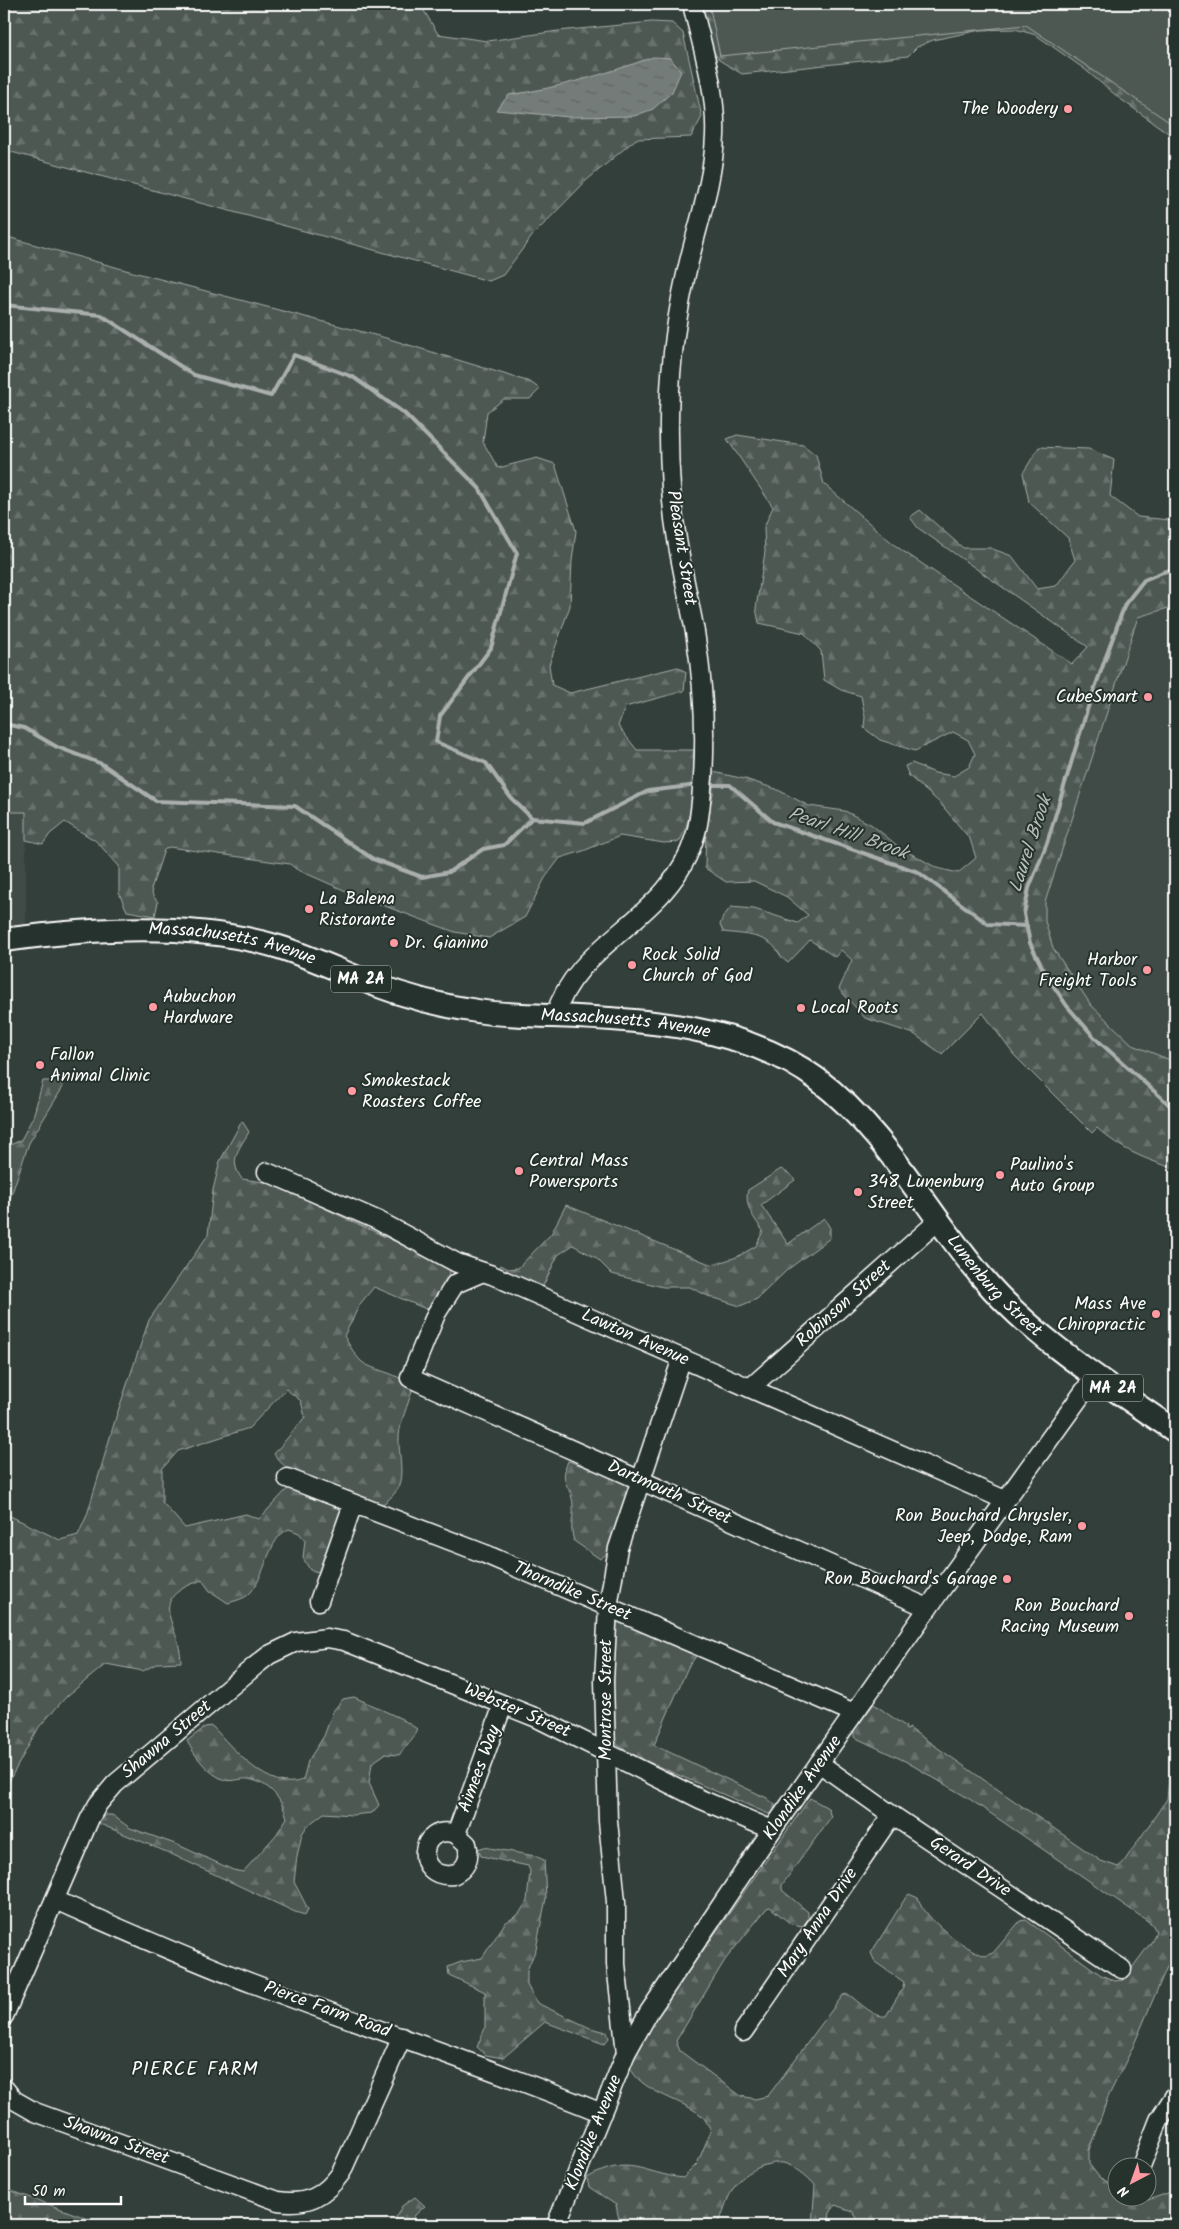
<svg xmlns="http://www.w3.org/2000/svg" width="1179" height="2229" font-family="Kalam,sans-serif">
<style>
.built{fill:#404c47}
.forest{fill:url(#forest-firs);stroke:#a6aca9}
.green{fill:#4d5853;stroke:#a6aca9}
.water{fill:url(#water-ripples);stroke:#abb0ae}
.lines{fill:none;stroke-linecap:round;stroke-linejoin:round}
.stream{stroke:#abb0ae;stroke-width:4}
.minor-casing{stroke:#fff;stroke-width:21}
.major-casing{stroke:#fff;stroke-width:26}
.minor{stroke:#26332d;stroke-width:18}
.major{stroke:#26332d;stroke-width:22}
.poi-dot{fill:#ff9aa2;stroke:#26332d;stroke-width:2}
.labels{text-anchor:middle;dominant-baseline:central;stroke-width:4;stroke-linejoin:round;paint-order:stroke}
.shield{fill:#26332d;stroke:#bec2c0;stroke-width:1}
.shield-label{font-size:16px;font-weight:bold;fill:#fff}
.poi-label{font-size:18px;fill:#fff;stroke:#26332d;text-anchor:start}
.street-label{font-size:18px;fill:#fff;stroke:#26332d}
.water-label{font-size:19px;font-style:italic;fill:#b9bdbc;stroke:#26332d}
.neighbourhood-label{font-size:19px;letter-spacing:1px;fill:#fff;stroke:#26332d}
</style>
<defs>
<pattern id="forest-firs" width="22" height="20" patternUnits="userSpaceOnUse" patternTransform="scale(1.25)"><rect width="22" height="20" fill="#4d5853"/><path d="M5 1l3.5 6h-7zM16 11l3.5 6h-7z" fill="#68716d"/></pattern>
<pattern id="water-ripples" width="26" height="14" patternUnits="userSpaceOnUse" patternTransform="scale(1.25)"><rect width="26" height="14" fill="#737b78"/><path d="M2 4q2-2 4 0t4 0M15 11q2-2 4 0t4 0" fill="none" stroke="#606462"/></pattern>
</defs>
<rect width="100%" height="100%" fill="#333f3a"/>
<filter id="ink" filterUnits="userSpaceOnUse"><feTurbulence type="fractalNoise" baseFrequency=".02" numOctaves="2"/><feDisplacementMap in="SourceGraphic" scale="10" xChannelSelector="R" yChannelSelector="G"/><feConvolveMatrix kernelMatrix="1 2 1 2 8 2 1 2 1" color-interpolation-filters="sRGB"/></filter>
<g filter="url(#ink)">
<g class="built">
<polygon points="1175,606 1175,1062 1133,1045 1091,1005 1053,948 1045,921 1045,902 1139,617"/>
<polygon points="4,812 26,812 26,924 4,930"/>
</g>
<g class="forest">
<polygon points="4,4 420,4 438,34 487,41 558,31 652,22 672,23 683,33 702,117 691,137 636,139 587,180 533,235 503,275 489,281 4,150"/>
<polygon points="702,4 1175,4 1175,138 1119,98 1083,68 1036,35 1015,29 981,30 933,40 917,47 908,56 742,74 719,60 713,51"/>
<path d="M4 236 133 272 386 338 530 382 540 389 530 399H504L487 412 483 442 498 468 537 458 555 464 576 531 572 561 570 606 549 665 552 685 570 693 678 667 686 672 684 691 625 707 618 726 637 750H694C693 780 695 815 679 842L664 843 620 836 583 851 560 858 545 878 525 917 489 938 455 932 355 895 296 869 290 864 169 847 164 850 151 889 153 896 158 902 155 916 127 911 119 893V866L96 841 65 822 50 834 43 844 26 840V812H4Z"/>
<path d="M737 435 803 445 816 455 824 484 897 547 1072 664 1088 647 918 528 910 517 920 510 963 548H990L1012 556 1037 589 1056 586 1075 560 1068 538 1029 502 1023 473 1039 447 1089 449 1114 460 1110 496 1138 517 1170 520 1175 518V606L1138 617 1045 902V921L1053 948 1091 1005 1133 1045 1175 1062V1169C1143 1158 1123 1151 1097 1128L1092 1133 1014 1055 983 1013 942 1054 914 1034 865 1018 839 989 852 960 841 950 835 957 810 940 788 963C779 957 777 947 770 943 757 934 739 934 723 932L720 925 723 917 731 907 754 909 798 923 808 915 787 897 754 881 726 882 705 868 706 822 713 794V772L745 779 776 789 809 806 845 811 872 825 899 847 937 868 958 873 976 858 970 839 940 803 909 776 905 766 912 763 935 773 954 776 969 767 975 754 968 740 953 732 915 751 880 740 864 728 865 717 861 696 841 690 824 680 821 651 804 633 759 623 756 608 765 552 764 527 773 507 727 439Z"/>
<polygon points="43,1081 59,1081 63,1087 29,1143 4,1216 4,1157 8,1146 21,1140 33,1117"/>
<path d="M242 1121 249 1132C239 1149 228 1160 242 1179L271 1183 443 1264 450 1270C450 1286 437 1299 426 1309L374 1287 360 1304 344 1336C349 1344 357 1360 365 1364 381 1373 403 1373 412 1391 408 1405 400 1422 399 1436 398 1464 411 1487 381 1505 349 1494 292 1483 274 1454L305 1417 301 1401 286 1389 249 1428 178 1451 162 1469V1502L185 1528 246 1514 259 1519 291 1485 347 1509 327 1566 319 1572 310 1570 303 1558 305 1540 299 1533 289 1529C267 1538 266 1578 249 1594 244 1599 234 1601 228 1603L210 1591 202 1580C143 1600 180 1621 181 1662L158 1663 143 1671 106 1664 67 1696 39 1727 4 1790V1513L60 1540 78 1535 87 1515 116 1417 149 1320 208 1235 213 1190 220 1161Z"/>
<path d="M781 1169 791 1175 795 1180 761 1205 788 1244 824 1218 830 1228V1238L787 1270 757 1299 740 1306 708 1296 690 1287H663L612 1274 596 1258 573 1245 558 1255 542 1288 495 1274 501 1265 508 1269 518 1268 551 1234 566 1205 712 1265 737 1257 756 1246 763 1231C754 1218 744 1206 748 1190Z"/>
<path d="M568 1461 623 1480 629 1487 608 1553 600 1559 574 1541C569 1524 574 1521 573 1506 572 1484 558 1486 568 1461Z"/>
<polygon points="618,1620 697,1655 688,1667 654,1745 767,1798 775,1805 775,1812 771,1815 639,1758 618,1745 610,1733 614,1624"/>
<path d="M354 1697 402 1719 417 1729 412 1739 399 1755 385 1754 372 1763 369 1783 379 1805 372 1813 352 1815 324 1813 307 1826 302 1834 297 1856 294 1882 308 1909 305 1915 295 1912 169 1853 100 1824 99 1821 105 1815H112L130 1828 178 1845 233 1870 243 1872 276 1835 287 1818C281 1798 270 1783 248 1779 241 1778 233 1782 225 1780 209 1775 194 1755 187 1741L205 1727 212 1726C233 1748 268 1793 303 1780L308 1761 324 1736 333 1711 343 1699Z"/>
<path d="M874 1704 906 1727 905 1729 908 1730 909 1728 1101 1861 1118 1867 1123 1863 1167 1799 1170 1768 1175 1760V1948L1132 2049 1109 2095 1089 2150V2164L1099 2177 1116 2187V2196L1139 2197 1148 2200 1168 2193H1175V2225H862L852 2211 835 2205 830 2213 828 2225H812L815 2185C808 2177 794 2165 783 2163 765 2161 741 2174 733 2189 726 2200 723 2214 718 2225H617L619 2220 616 2205 589 2187 587 2178C630 2154 641 2173 683 2178L697 2164 711 2131C708 2126 706 2119 701 2115 679 2098 639 2092 629 2065L653 2022 810 1798 828 1808 831 1817 782 1885V1890L808 1912V1919L803 1926 791 1924 770 1907 767 1908 725 1960 676 2041 680 2051 741 2096 755 2099 768 2096 843 1995 848 1994C858 2001 874 2018 886 2016L903 1988 904 1982 875 1962 871 1953 906 1897 909 1894 918 1898C925 1920 964 1948 985 1956L993 1953 1020 1921 1026 1920 1101 1975 1115 1981 1123 1980 1152 1941 1156 1931 1152 1924 968 1798 905 1761 854 1737V1730Z"/>
<polygon points="484,1847 535,1856 544,1860 546,1898 536,1949 527,1970 527,1985 537,2003 590,2028 607,2032 609,2038 604,2044 545,2022 503,2058 486,2055 477,2047 485,2028 485,1992 449,1975 448,1967 461,1962 482,1958 505,1923 519,1914 527,1901 530,1871 528,1866 481,1856 478,1849"/>
<polygon points="4,2188 105,2225 4,2225"/>
<polygon points="415,2197 425,2206 415,2215 411,2225 392,2225 402,2206"/>
</g>
<polygon class="green" points="709,4 1175,4 1175,126 1026,25 720,56"/>
<path class="water" d="M653 57 670 58 681 71 672 92 653 109 634 116 569 117 496 110 509 95C558 88 606 74 653 57Z"/>
<g class="lines">
<g class="stream">
<polyline points="4,305 101,315 194,375 271,396 294,355 353,377 405,414 479,488 517,553 491,648 440,716 436,742 486,763 511,798 532,818"/>
<polyline points="1175,569 1163,572 1144,580 1125,604 1088,707 1047,843 1029,888 1024,914 1030,943 1046,975 1067,1006 1095,1038 1175,1110"/>
<polyline points="4,724 24,728 57,747 102,764 156,801 295,806 373,859 422,877 449,872 483,849 504,845 532,818 585,823 648,791 698,785"/>
<polyline points="707,785 730,785 773,822 918,872 988,924 1027,926"/>
</g>
<g class="minor-casing">
<g id="minor">
<path d="M555 1016C577 939 670 921 695 836 701 818 701 797 703 777 706 729 703 680 695 632 686 584 674 538 671 488 666 419 670 347 685 279 695 231 713 186 715 136 717 91 702 47 692 4"/>
<polyline points="267,1172 377,1220 457,1263 492,1275 1005,1500"/>
<polyline points="483,1272 455,1284 436,1314 410,1378 928,1608"/>
<polyline points="750,1388 939,1220"/>
<polyline points="287,1478 485,1554 854,1713"/>
<polyline points="319,1601 353,1504"/>
<polyline points="819,1763 892,1815 1122,1969"/>
<path d="M456 1834 467 1844C471 1859 466 1869 453 1875 412 1879 418 1822 456 1834L503 1705"/>
<path d="M55 1900C121 1929 187 1959 254 1984 370 2028 487 2066 602 2113"/>
<polyline points="4,2016 90,1818 98,1804 115,1784 255,1666 269,1655 296,1642 327,1638 344,1641 537,1718 700,1799 772,1830"/>
<polyline points="743,2032 892,1815"/>
<polyline points="626,2053 616,1964 616,1902 608,1821 604,1681 608,1607 618,1548 682,1358"/>
<path d="M4 2088 14 2100 35 2112 278 2201C307 2205 324 2197 341 2173L402 2037"/>
<polyline points="1141,2166 1159,2120 1175,2095"/>
<polyline points="556,2225 626,2053 649,2012 772,1830 943,1587 1095,1376"/>
</g>
</g>
<g class="major-casing">
<g id="major">
<path id="s1" d="M4 940C93 928 191 921 279 947 311 957 342 972 373 984 407 997 442 1006 477 1011 502 1015 527 1015 552 1016 640 1019 744 1025 817 1079 886 1131 926 1211 981 1276 1034 1339 1107 1384 1175 1431"/>
</g>
</g>
<use href="#minor" class="minor"/>
<use href="#major" class="major"/>
</g>
</g>
<g class="poi-dot">
<circle cx="1068" cy="109" r="5"/>
<circle cx="1148" cy="697" r="5"/>
<circle cx="309" cy="909" r="5"/>
<circle cx="394" cy="943" r="5"/>
<circle cx="632" cy="965" r="5"/>
<circle cx="1147" cy="970" r="5"/>
<circle cx="153" cy="1007" r="5"/>
<circle cx="801" cy="1008" r="5"/>
<circle cx="40" cy="1065" r="5"/>
<circle cx="352" cy="1091" r="5"/>
<circle cx="519" cy="1171" r="5"/>
<circle cx="1000" cy="1175" r="5"/>
<circle cx="858" cy="1192" r="5"/>
<circle cx="1156" cy="1314" r="5"/>
<circle cx="1082" cy="1526" r="5"/>
<circle cx="1007" cy="1579" r="5"/>
<circle cx="1129" cy="1616" r="5"/>
</g>
<g class="labels">
<g class="shield">
<rect x="331" y="965.5" width="60" height="27" rx="4"/>
<rect x="1083" y="1374.5" width="60" height="27" rx="4"/>
</g>
<g class="shield-label">
<text x="361" y="979">MA 2A</text>
<text x="1113" y="1388">MA 2A</text>
</g>
<g class="poi-label">
<text x="1058" y="109" text-anchor="end">The Woodery</text>
<text x="1138" y="697" text-anchor="end">CubeSmart</text>
<text x="319" y="899">La Balena<tspan x="319" dy="21">Ristorante</tspan></text>
<text x="404" y="943">Dr. Gianino</text>
<text x="642" y="955">Rock Solid<tspan x="642" dy="21">Church of God</tspan></text>
<text x="1137" y="960" text-anchor="end">Harbor<tspan x="1137" dy="21">Freight Tools</tspan></text>
<text x="163" y="997">Aubuchon<tspan x="163" dy="21">Hardware</tspan></text>
<text x="811" y="1008">Local Roots</text>
<text x="50" y="1055">Fallon<tspan x="50" dy="21">Animal Clinic</tspan></text>
<text x="362" y="1081">Smokestack<tspan x="362" dy="21">Roasters Coffee</tspan></text>
<text x="529" y="1161">Central Mass<tspan x="529" dy="21">Powersports</tspan></text>
<text x="1010" y="1165">Paulino's<tspan x="1010" dy="21">Auto Group</tspan></text>
<text x="868" y="1182">348 Lunenburg<tspan x="868" dy="21">Street</tspan></text>
<text x="1146" y="1304" text-anchor="end">Mass Ave<tspan x="1146" dy="21">Chiropractic</tspan></text>
<text x="1072" y="1516" text-anchor="end">Ron Bouchard Chrysler,<tspan x="1072" dy="21">Jeep, Dodge, Ram</tspan></text>
<text x="997" y="1579" text-anchor="end">Ron Bouchard's Garage</text>
<text x="1119" y="1606" text-anchor="end">Ron Bouchard<tspan x="1119" dy="21">Racing Museum</tspan></text>
</g>
<g class="street-label">
<text transform="translate(681 548) rotate(81)">Pleasant Street</text>
<text stroke="none"><textPath href="#s1" startOffset="230">Massachusetts Avenue</textPath></text>
<text stroke="none"><textPath href="#s1" startOffset="635">Massachusetts Avenue</textPath></text>
<text stroke="none"><textPath href="#s1" startOffset="1111">Lunenburg Street</textPath></text>
<text transform="translate(844 1304) rotate(-42)">Robinson Street</text>
<text transform="translate(635 1338) rotate(24)">Lawton Avenue</text>
<text transform="translate(669 1493) rotate(24)">Dartmouth Street</text>
<text transform="translate(572 1592) rotate(23)">Thorndike Street</text>
<text transform="translate(606 1700) rotate(-90)">Montrose Street</text>
<text transform="translate(517 1711) rotate(23)">Webster Street</text>
<text transform="translate(167 1740) rotate(-40)">Shawna Street</text>
<text transform="translate(480 1769) rotate(-70)">Aimees Way</text>
<text transform="translate(803 1788) rotate(-55)">Klondike Avenue</text>
<text transform="translate(970 1867) rotate(34)">Gerard Drive</text>
<text transform="translate(818 1923) rotate(-56)">Mary Anna Drive</text>
<text transform="translate(327 2010) rotate(20)">Pierce Farm Road</text>
<text transform="translate(594 2133) rotate(-68)">Klondike Avenue</text>
<text transform="translate(116 2141) rotate(20)">Shawna Street</text>
</g>
<g class="water-label">
<text transform="translate(848 834) rotate(19)">Pearl Hill Brook</text>
<text transform="translate(1031 844) rotate(-72)">Laurel Brook</text>
</g>
<g class="neighbourhood-label">
<text x="195" y="2070">PIERCE FARM</text>
</g>
</g>
<rect width="1179" height="2229" fill="none" stroke="#26332d" stroke-width="20"/>
<rect x="10" y="10" width="1159" height="2209" fill="none" stroke="#fff" stroke-width="2" filter="url(#ink)"/>
<g transform="translate(1132 2182) rotate(221)"><circle r="24" fill="#26332d" stroke="#7d8581"/>
<path d="M0-4L9 19L0 12L-9 19Z" fill="#ff9aa2"/>
<text y="-8" font-size="14" font-weight="bold" text-anchor="middle" fill="#ffffff">N</text>
</g>
<path d="M25 2196v8h96v-8" fill="none" stroke="#ffffff" stroke-width="2.5"/>
<text x="32" y="2196" font-size="15" fill="#ffffff" stroke="#26332d" stroke-width="4" paint-order="stroke">50 m</text>
</svg>
